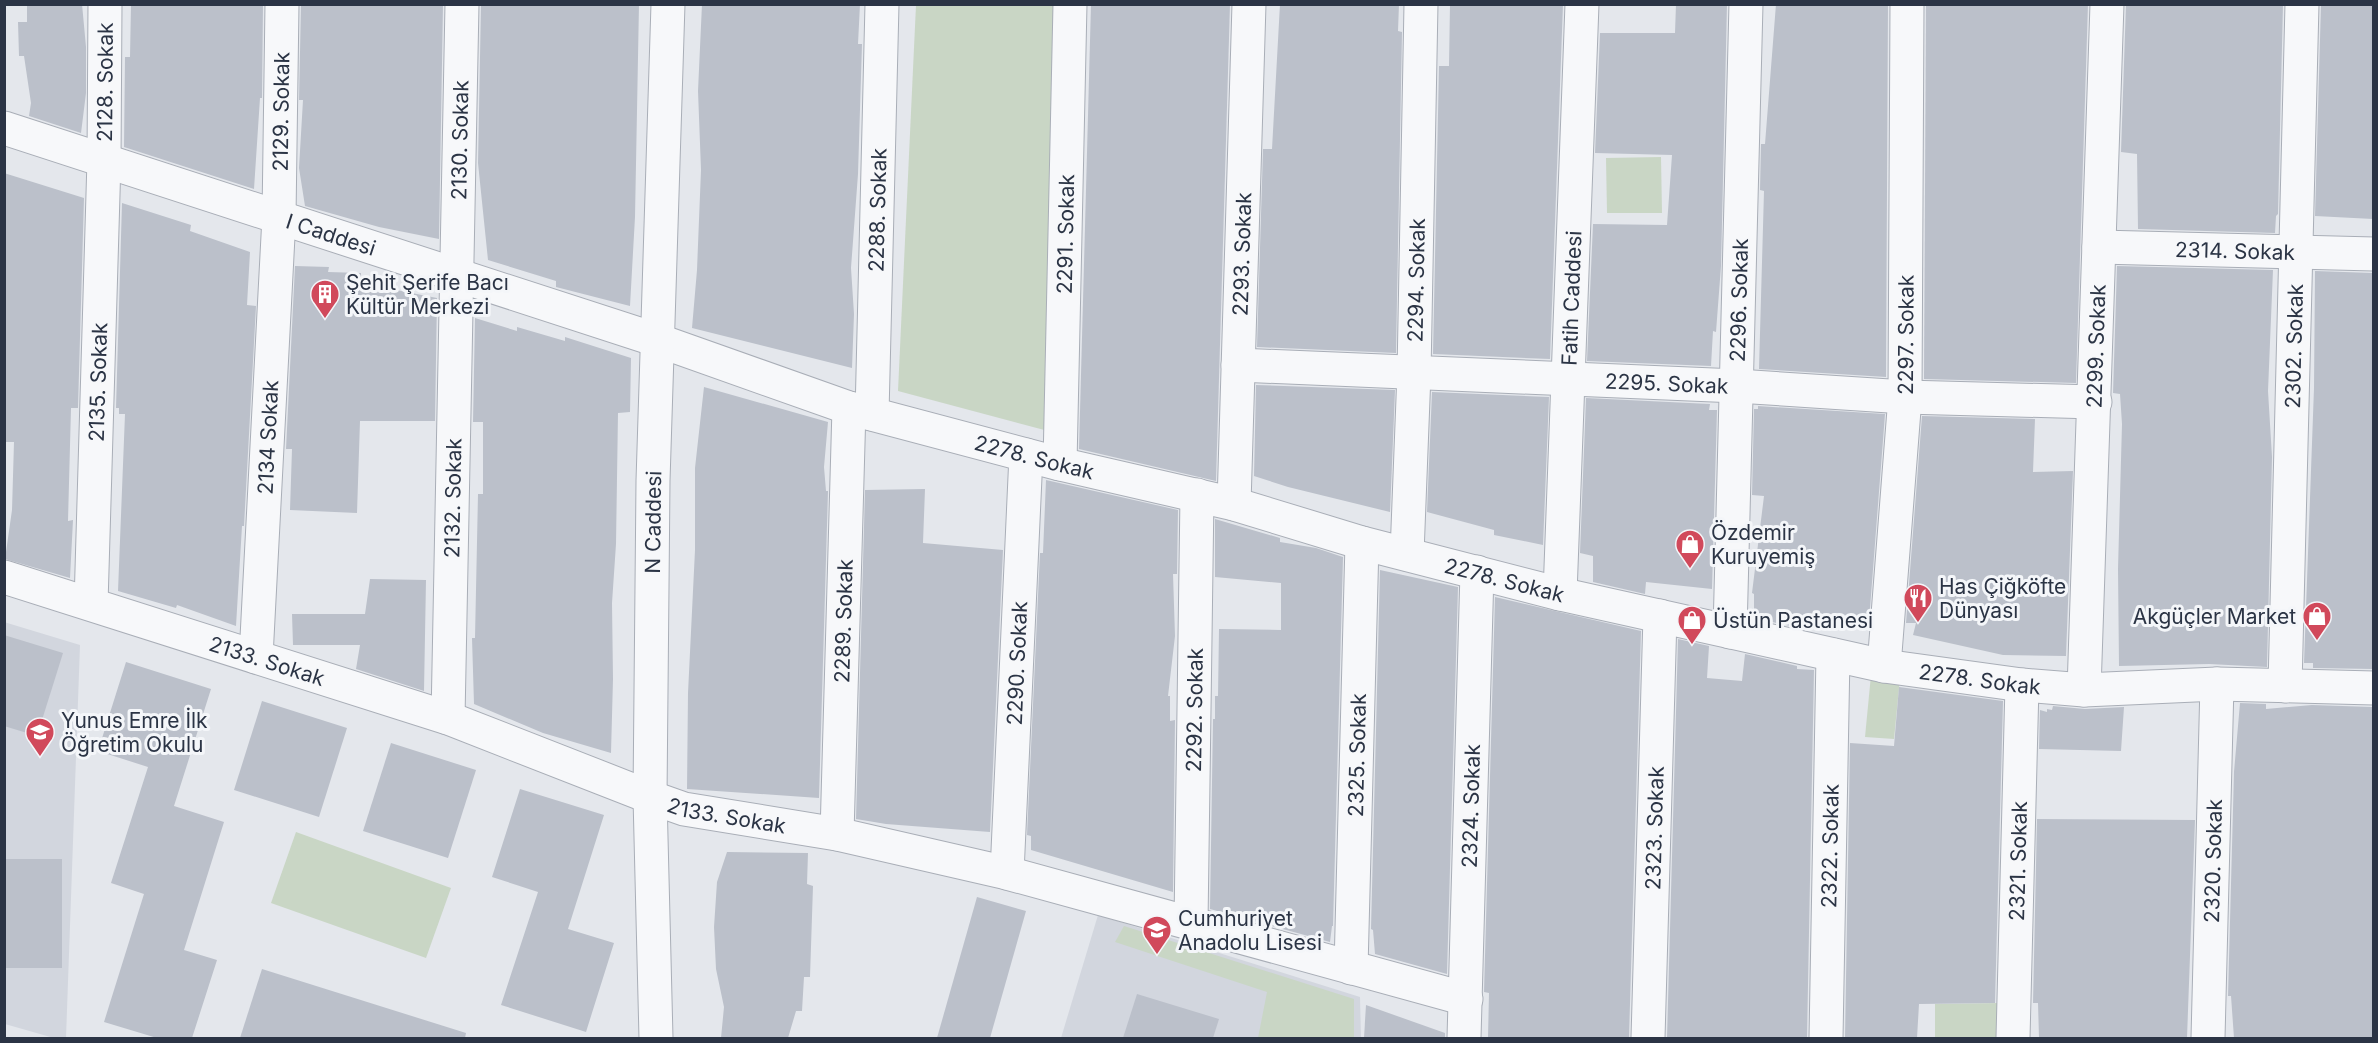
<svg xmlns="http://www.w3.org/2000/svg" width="2378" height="1043" font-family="Inter,sans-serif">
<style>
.built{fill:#d2d6de}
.green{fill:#c9d6c5}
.building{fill:#bbc0ca}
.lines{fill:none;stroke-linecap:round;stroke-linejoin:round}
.minor-casing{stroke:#a9aeb7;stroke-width:35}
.minor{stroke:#f7f8fa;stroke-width:33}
.labels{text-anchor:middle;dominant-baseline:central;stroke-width:6;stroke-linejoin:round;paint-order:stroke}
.street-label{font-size:21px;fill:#2b3445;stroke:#f4f6f9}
.poi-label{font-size:21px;fill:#2b3445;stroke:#f4f6f9;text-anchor:start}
</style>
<rect width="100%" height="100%" fill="#e4e7ec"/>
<g class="built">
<polygon points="4,622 80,645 66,1038 54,1038 5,1024"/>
<polygon points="1098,915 1360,997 1361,1038 1061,1038"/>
</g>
<g class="green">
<polygon points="916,5 1058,5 1048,431 898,391"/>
<polygon points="1661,157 1662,213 1607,213 1606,158"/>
<polygon points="1871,675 1900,678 1894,739 1865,737"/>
<polygon points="296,832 451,888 426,958 271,903"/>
<polygon points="1124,926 1354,999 1354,1038 1258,1038 1267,992 1115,942"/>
<polygon points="2000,1003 1999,1038 1935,1038 1935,1004"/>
</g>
<g class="building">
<polygon points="27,4 82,4 86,47 86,93 81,133 29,116 31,103 24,56 19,56 18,22 27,22"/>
<polygon points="131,4 263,4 262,98 260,98 254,189 124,147 125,57 130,57"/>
<polygon points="301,4 443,4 439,239 379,227 305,206 299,168 303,100 299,100"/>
<polygon points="481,4 639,4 635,217 630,306 556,287 556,281 488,260 478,163"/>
<polygon points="702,4 860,4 858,44 862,44 858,174 851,268 854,314 852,368 692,328 697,270 701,170 698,91"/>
<polygon points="1091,4 1230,4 1216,481 1079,449"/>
<polygon points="1280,4 1399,4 1398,31 1402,32 1396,353 1257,347 1263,149 1272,149"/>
<polygon points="1450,4 1563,4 1550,359 1433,354 1439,66 1449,66"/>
<polygon points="1676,4 1727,4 1721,266 1716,332 1713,331 1711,366 1587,361 1593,224 1667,225 1672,155 1595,153 1600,33 1675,33"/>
<polygon points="1776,4 1888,4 1886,377 1759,369 1764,191 1760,190 1761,144 1765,144"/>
<polygon points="1926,4 2088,4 2076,383 1924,379"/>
<polygon points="2126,4 2283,4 2278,214 2276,216 2275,233 2138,229 2137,154 2121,152"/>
<polygon points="2321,4 2373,4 2373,219 2315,216"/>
<polygon points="4,173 84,198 78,408 71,408 68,521 73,520 70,578 5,559 12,510 14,442 4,442"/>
<polygon points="122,203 191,225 190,231 250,252 247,305 256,306 244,526 242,526 236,626 177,605 176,608 118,591 125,414 119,414 119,408 116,408"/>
<polygon points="295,266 329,267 328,272 361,273 361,283 437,298 435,421 360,421 357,513 290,510 292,449 286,449"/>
<polygon points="2117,266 2273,270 2268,391 2272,457 2267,667 2209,664 2119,666 2118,569 2122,424 2120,394 2113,393"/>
<polygon points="2315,271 2373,273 2373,669 2313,668 2313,663 2304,663 2314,388"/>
<polygon points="475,318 517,331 517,327 565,341 565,337 631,358 630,412 618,413 616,544 612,603 613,679 611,753 543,733 474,704 472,638 475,638 478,494 483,494 483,422 473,422"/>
<polygon points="1256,385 1395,390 1390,512 1288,487 1254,476"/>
<polygon points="704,387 828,422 824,467 826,491 828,491 819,798 687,789 688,693 695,550 695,468"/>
<polygon points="1432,392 1549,397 1543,545 1494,535 1494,530 1427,512"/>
<polygon points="1586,398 1710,404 1709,410 1717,410 1712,589 1646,582 1645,594 1593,582 1593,556 1580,553"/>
<polygon points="1758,406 1885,414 1869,621 1844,620 1814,614 1813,618 1799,616 1799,628 1754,618 1754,594 1752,593 1764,496 1752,495 1754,409 1758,409"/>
<polygon points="1922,416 2035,419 2033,472 2073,471 2066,656 2003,655 1913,635 1916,623 1906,623"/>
<polygon points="1046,480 1178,510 1177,574 1173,574 1175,636 1168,696 1170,696 1170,721 1175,720 1173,892 1031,850 1031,836 1027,835 1040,553 1043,553"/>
<polygon points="925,489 923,543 1003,550 990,832 886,824 856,819 865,490"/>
<polygon points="1215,519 1280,538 1280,542 1316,548 1343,557 1333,926 1332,926 1330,942 1210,909 1213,719 1215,719 1215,696 1218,696 1219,629 1281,630 1281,583 1215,577"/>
<polygon points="1380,570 1458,587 1447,974 1375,954 1373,930 1371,929"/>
<polygon points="370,579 426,580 424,691 356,669 360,645 293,645 292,614 365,614"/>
<polygon points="1495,597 1641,631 1629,1038 1488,1038 1489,993 1484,992"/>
<polygon points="4,635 63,653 37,736 4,726"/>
<polygon points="1678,639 1709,646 1707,678 1742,681 1745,654 1797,666 1797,669 1814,670 1807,1038 1667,1038"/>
<polygon points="126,662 211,689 174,806 224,822 184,950 217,960 192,1038 157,1038 104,1022 144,894 111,883 148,767 98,751"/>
<polygon points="1899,687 2003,701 1995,1003 1919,1004 1917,1038 1845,1038 1850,743 1894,746"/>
<polygon points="262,701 347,728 319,817 234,790"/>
<polygon points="2240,703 2266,704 2266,709 2312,705 2373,707 2373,1038 2234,1038 2231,996 2228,996 2234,772"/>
<polygon points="2053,706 2085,709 2124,707 2121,751 2039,749 2040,710 2047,712 2047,709 2052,710"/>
<polygon points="391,743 476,770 448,858 363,831"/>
<polygon points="520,789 604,815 568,929 614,943 586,1032 501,1005 538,892 492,877"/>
<polygon points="2037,819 2195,820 2187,1038 2039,1038 2038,1003 2033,1003"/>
<polygon points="727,852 808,853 807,884 813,886 810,977 804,977 802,1011 796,1011 788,1038 721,1038 724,1007 716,969 714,927 717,882"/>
<rect x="4" y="859" width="58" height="109"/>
<polygon points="977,897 1026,911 990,1038 937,1038"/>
<polygon points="262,969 466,1033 465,1038 240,1038"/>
<polygon points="1137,994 1219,1019 1213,1038 1123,1038"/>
<polygon points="1366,1005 1445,1033 1445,1038 1364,1038"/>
</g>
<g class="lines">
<g class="minor-casing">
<g id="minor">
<path id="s1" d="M4 128 657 340 849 408 1060 464 1234 504 1362 543 1560 594 1884 666 2022 685 2084 690 2217 684 2374 688"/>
<path id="s2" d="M2099 247 2374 254"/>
<path id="s3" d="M1238 365 1737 386 1905 397 2095 402"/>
<path id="s4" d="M872 414 882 4"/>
<path id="s5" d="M1060 464 1070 4"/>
<path id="s6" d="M1234 504 1249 4"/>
<path id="s7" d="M1407 554 1414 373 1421 4"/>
<path id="s8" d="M4 577 448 718 650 797 684 809 837 834 1007 873 1466 999"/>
<path id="s9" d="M1560 594 1582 4"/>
<path id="s10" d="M91 604 104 160 105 4"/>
<path id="s11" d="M1730 632 1746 4"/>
<path id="s12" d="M256 657 279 217 282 4"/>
<path id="s13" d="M1884 666 1905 397 1907 4"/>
<path id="s14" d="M2285 686 2302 4"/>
<path id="s15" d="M2084 690 2107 4"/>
<path id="s16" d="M448 718 462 4"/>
<path id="s17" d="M837 834 849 408"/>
<path id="s18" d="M1007 873 1026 455"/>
<path id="s19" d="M1191 924 1197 495"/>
<path id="s20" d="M1351 968 1362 543"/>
<path id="s21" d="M656 1038 650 797 653 481 668 4"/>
<path id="s22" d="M1464 1038 1477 572"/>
<path id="s23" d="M1648 1038 1660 616"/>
<path id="s24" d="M1826 1038 1833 655"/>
<path id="s25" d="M2013 1038 2022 685"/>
<path id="s26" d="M2208 1038 2217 684"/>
</g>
</g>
<use href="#minor" class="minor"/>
</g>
<defs>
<g id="building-pin" transform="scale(1.5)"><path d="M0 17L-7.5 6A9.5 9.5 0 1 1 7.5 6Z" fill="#d1495b" stroke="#f4f6f9"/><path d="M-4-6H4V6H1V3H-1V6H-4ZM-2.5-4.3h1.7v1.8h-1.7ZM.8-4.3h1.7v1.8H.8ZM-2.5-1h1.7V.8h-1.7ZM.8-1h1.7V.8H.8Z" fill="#fff"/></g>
<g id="shop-pin" transform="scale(1.5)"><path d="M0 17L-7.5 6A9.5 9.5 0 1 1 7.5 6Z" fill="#d1495b" stroke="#f4f6f9"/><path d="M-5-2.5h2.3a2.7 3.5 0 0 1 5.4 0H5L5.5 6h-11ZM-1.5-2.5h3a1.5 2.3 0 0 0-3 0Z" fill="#fff"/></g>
<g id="restaurant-pin" transform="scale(1.5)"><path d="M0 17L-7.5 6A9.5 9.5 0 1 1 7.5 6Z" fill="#d1495b" stroke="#f4f6f9"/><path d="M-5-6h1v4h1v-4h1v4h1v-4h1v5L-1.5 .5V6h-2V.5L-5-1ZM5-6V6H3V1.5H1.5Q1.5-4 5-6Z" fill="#fff"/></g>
<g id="school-pin" transform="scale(1.5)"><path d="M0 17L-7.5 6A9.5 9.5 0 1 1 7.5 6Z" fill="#d1495b" stroke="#f4f6f9"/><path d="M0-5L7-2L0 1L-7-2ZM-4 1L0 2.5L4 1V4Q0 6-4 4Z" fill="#fff"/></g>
</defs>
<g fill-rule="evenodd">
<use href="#building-pin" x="325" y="294"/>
<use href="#shop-pin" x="1690" y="544"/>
<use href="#restaurant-pin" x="1918" y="598"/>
<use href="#shop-pin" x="2317" y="616"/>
<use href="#shop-pin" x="1692" y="620"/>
<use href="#school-pin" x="40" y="732"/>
<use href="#school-pin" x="1157" y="930"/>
</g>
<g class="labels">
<g class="street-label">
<text stroke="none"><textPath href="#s10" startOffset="522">2128. Sokak</textPath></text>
<text stroke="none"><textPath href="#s12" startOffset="546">2129. Sokak</textPath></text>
<text stroke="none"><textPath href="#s16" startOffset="578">2130. Sokak</textPath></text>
<text stroke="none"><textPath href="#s4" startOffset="204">2288. Sokak</textPath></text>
<text stroke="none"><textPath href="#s1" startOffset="344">I Caddesi</textPath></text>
<text stroke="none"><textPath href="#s5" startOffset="230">2291. Sokak</textPath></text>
<text stroke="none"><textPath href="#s2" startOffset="136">2314. Sokak</textPath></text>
<text stroke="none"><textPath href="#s6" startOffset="250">2293. Sokak</textPath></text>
<text stroke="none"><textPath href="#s7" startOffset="274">2294. Sokak</textPath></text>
<text stroke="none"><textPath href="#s9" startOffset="296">Fatih Caddesi</textPath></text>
<text stroke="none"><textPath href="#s11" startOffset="332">2296. Sokak</textPath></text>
<text stroke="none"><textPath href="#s13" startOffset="332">2297. Sokak</textPath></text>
<text stroke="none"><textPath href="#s14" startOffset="340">2302. Sokak</textPath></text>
<text stroke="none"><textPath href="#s15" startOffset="344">2299. Sokak</textPath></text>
<text stroke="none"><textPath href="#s10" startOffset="222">2135. Sokak</textPath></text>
<text stroke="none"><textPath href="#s3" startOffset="429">2295. Sokak</textPath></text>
<text stroke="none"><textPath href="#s12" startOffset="220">2134 Sokak</textPath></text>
<text stroke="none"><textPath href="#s1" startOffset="1082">2278. Sokak</textPath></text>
<text stroke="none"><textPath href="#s16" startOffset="220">2132. Sokak</textPath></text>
<text stroke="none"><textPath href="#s21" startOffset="516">N Caddesi</textPath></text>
<text stroke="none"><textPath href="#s1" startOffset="1568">2278. Sokak</textPath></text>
<text stroke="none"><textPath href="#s17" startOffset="213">2289. Sokak</textPath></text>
<text stroke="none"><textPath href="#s8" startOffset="276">2133. Sokak</textPath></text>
<text stroke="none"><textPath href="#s18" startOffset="210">2290. Sokak</textPath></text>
<text stroke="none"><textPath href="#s1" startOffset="2054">2278. Sokak</textPath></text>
<text stroke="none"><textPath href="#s19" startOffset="214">2292. Sokak</textPath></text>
<text stroke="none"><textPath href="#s20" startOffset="213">2325. Sokak</textPath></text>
<text stroke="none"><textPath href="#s22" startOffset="232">2324. Sokak</textPath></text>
<text stroke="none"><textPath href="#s8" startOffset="762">2133. Sokak</textPath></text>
<text stroke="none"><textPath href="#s23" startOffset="210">2323. Sokak</textPath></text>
<text stroke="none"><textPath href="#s24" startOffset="192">2322. Sokak</textPath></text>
<text stroke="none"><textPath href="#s26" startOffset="177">2320. Sokak</textPath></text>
<text stroke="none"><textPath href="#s25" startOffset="177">2321. Sokak</textPath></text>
</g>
<g class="poi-label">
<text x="346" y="282">Şehit Şerife Bacı<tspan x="346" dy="24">Kültür Merkezi</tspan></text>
<text x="1711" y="532">Özdemir<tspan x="1711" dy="24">Kuruyemiş</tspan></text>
<text x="1939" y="586">Has Çiğköfte<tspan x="1939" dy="24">Dünyası</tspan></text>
<text x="2296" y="616" text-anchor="end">Akgüçler Market</text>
<text x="1713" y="620">Üstün Pastanesi</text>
<text x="61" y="720">Yunus Emre İlk<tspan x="61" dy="24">Öğretim Okulu</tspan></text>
<text x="1178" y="918">Cumhuriyet<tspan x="1178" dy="24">Anadolu Lisesi</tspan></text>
</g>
</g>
<rect width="2378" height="1043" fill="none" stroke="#2b3445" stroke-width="12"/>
</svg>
